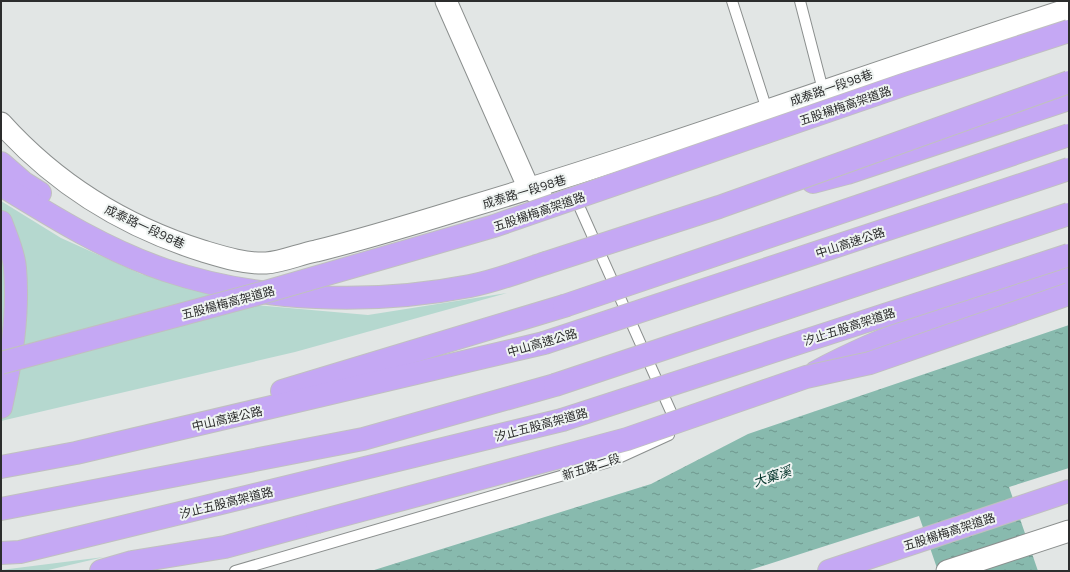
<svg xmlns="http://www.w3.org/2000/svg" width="1070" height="572" font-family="Commissioner,'Noto Sans TC',sans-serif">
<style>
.grass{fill:#b5d8cf}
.water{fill:url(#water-ripples)}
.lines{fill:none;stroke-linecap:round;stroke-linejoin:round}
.service-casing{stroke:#8b8f8e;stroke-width:12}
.minor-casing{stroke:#8b8f8e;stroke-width:23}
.motorway-casing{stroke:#c0c0c0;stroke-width:24}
.service{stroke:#fff;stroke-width:10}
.minor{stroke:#fff;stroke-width:21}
.motorway{stroke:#c5a8f4;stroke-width:22}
.motorway-bridge-casing{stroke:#c0c0c0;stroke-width:24;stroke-linecap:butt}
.motorway-bridge{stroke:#c5a8f4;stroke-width:22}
.labels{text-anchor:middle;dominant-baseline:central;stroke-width:4;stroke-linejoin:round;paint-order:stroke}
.street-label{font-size:12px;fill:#2c2d2d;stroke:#eff4f2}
.water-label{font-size:13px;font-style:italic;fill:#08382f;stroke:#eff4f2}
</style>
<defs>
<pattern id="water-ripples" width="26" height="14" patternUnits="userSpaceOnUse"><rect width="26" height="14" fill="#88baae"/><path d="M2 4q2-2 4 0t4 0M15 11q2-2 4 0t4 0" fill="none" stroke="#6f988e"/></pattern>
</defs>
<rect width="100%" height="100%" fill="#e2e6e5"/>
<g class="grass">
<polygon points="1,201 61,238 141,274 255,305 368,315 507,293 295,352 1,421"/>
<polygon points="104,557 44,571 1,571 1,570"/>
</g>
<polygon class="water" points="1069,325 1069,468 1009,487 1038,571 938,571 919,516 747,571 371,571 651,484 748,434"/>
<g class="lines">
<g class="service-casing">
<g id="service">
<polyline points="732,1 767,110"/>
<polyline points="800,1 823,90"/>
<polyline points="575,197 676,423"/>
<polyline points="235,571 612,461 669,435"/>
</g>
</g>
<g class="minor-casing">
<g id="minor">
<polyline points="446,1 529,189 541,196"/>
<path d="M1 123C56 184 126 227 203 251 223 257 245 264 266 263 282 262 300 254 316 251 369 238 420 222 472 206 673 146 870 73 1069 9"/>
<polyline points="947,571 1069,531"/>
</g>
</g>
<g class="motorway-casing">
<g id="motorway">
<polyline points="1,163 24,183 40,193"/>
<polyline points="813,182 847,173 1069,99"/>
<path d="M1 185C53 217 106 250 165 270 260 302 372 305 470 286 496 281 521 271 546 263"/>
<path d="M1 222C6 236 14 253 15 268 19 315 11 362 1 407"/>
<path d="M816 372C896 329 983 303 1069 276"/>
<polyline points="282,391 564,306"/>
<polyline points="1,467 76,453 544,343"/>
<polyline points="1,509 363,439 555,385"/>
<polyline points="1,553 20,552 562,420"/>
<polyline points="101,571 132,562 225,547 317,522"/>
<polyline points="829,571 1069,491"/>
</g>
</g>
<use href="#service" class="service"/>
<use href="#minor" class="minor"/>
<use href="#motorway" class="motorway"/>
<g class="motorway-bridge-casing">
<g id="motorway-bridge">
<polyline points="546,263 719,207 1069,82"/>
<polyline points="564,306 1069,135"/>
<polyline points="544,343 1069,169"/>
<polyline points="1,363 265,292 494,226 903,85 1069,31"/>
<polyline points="555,385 1069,214"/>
<polyline points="562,420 1069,255"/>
<polyline points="317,522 627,439 806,377 870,363 1069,294"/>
</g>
</g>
<use href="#motorway-bridge" class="motorway-bridge"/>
</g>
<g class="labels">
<g class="street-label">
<text transform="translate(831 87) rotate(-19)">成泰路一段98巷</text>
<text transform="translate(845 105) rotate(-19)">五股楊梅高架道路</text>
<text transform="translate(524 191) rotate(-17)">成泰路一段98巷</text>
<text transform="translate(539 211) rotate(-19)">五股楊梅高架道路</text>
<text transform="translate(145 226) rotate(25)">成泰路一段98巷</text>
<text transform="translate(850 242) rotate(-18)">中山高速公路</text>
<text transform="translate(228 302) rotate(-15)">五股楊梅高架道路</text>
<text transform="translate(849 326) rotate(-18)">汐止五股高架道路</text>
<text transform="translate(542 342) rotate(-16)">中山高速公路</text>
<text transform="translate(227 418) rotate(-13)">中山高速公路</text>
<text transform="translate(541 424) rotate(-15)">汐止五股高架道路</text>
<text transform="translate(591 466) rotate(-18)">新五路二段</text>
<text transform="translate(226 502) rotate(-14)">汐止五股高架道路</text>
<text transform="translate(949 531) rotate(-18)">五股楊梅高架道路</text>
</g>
<g class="water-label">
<text transform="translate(772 476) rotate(-18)">大窠溪</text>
</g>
</g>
<rect width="1070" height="572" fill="none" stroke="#2c2d2d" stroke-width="4"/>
</svg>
